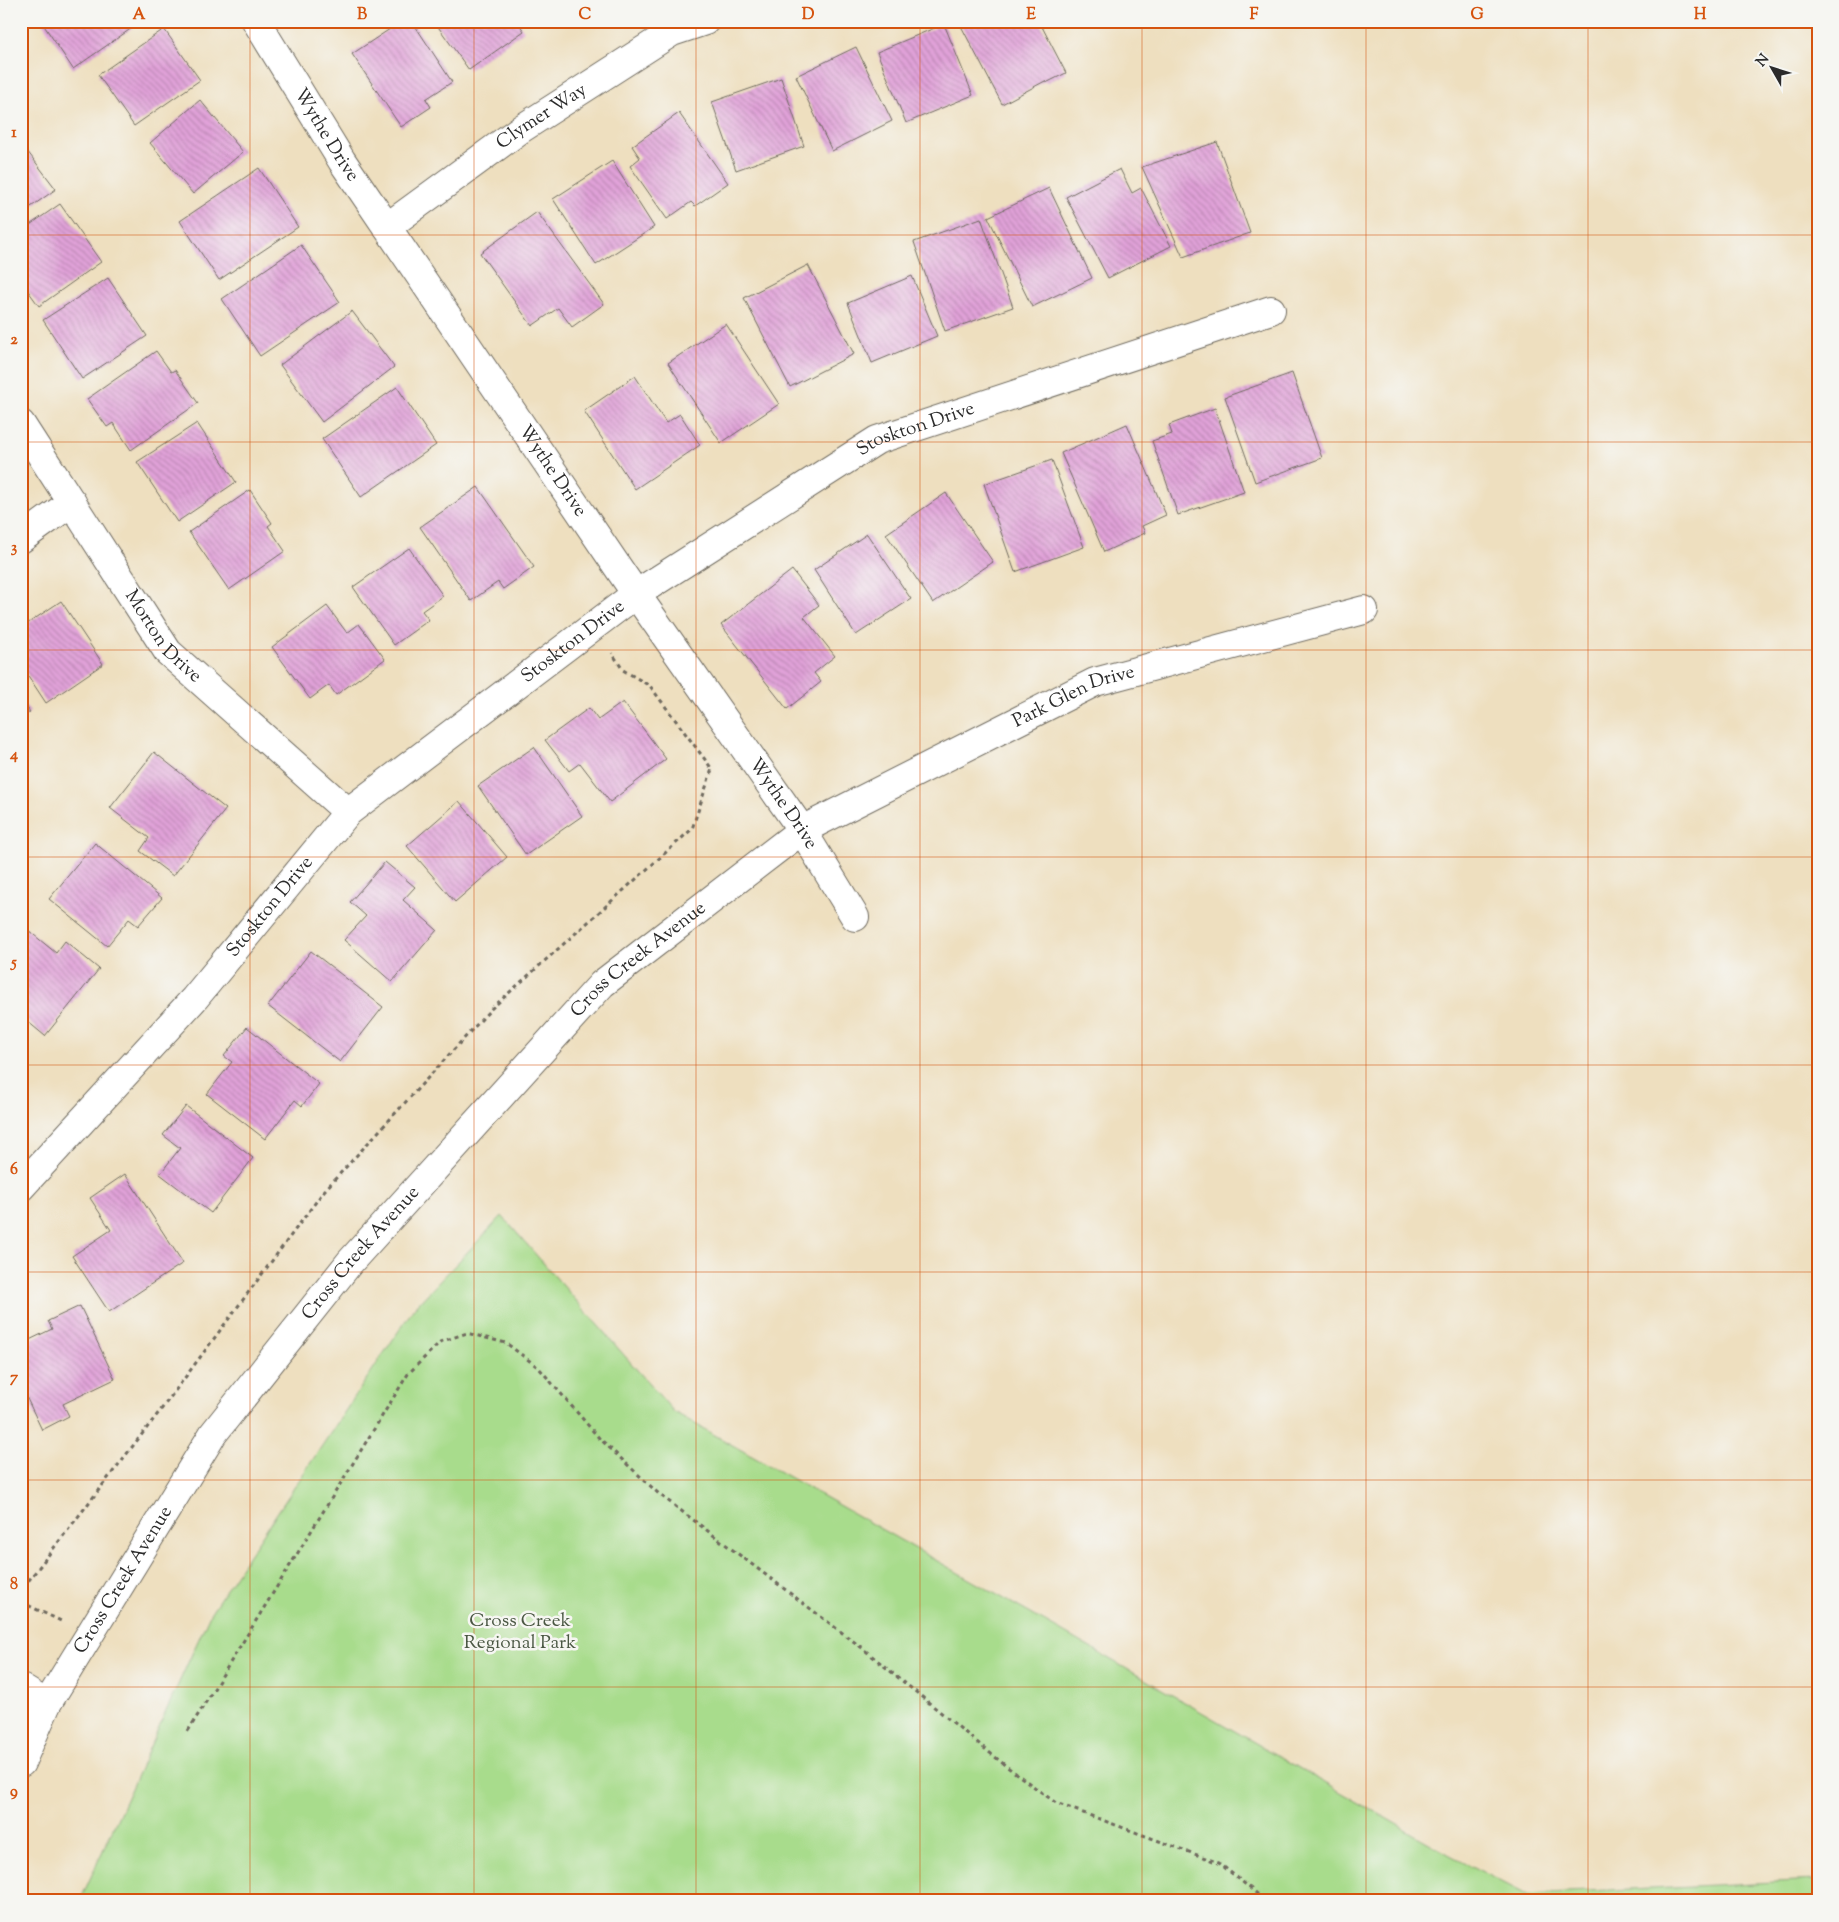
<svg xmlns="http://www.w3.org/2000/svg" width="1839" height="1922" font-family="'Sorts Mill Goudy',serif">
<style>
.park{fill:#a8dc8c;stroke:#6a845c}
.building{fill:url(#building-back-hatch)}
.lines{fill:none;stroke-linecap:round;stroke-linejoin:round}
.minor-casing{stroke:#6f6a5f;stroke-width:30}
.tertiary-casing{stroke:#6f6a5f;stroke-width:30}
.path{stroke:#6f6a5f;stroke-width:3;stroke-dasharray:4 4;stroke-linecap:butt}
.minor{stroke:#fff;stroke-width:28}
.tertiary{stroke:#fff;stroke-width:28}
.grid{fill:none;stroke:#d5540f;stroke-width:1;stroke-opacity:0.55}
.labels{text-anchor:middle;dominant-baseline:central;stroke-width:5;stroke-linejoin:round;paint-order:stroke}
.street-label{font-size:19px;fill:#2b2b2b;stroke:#f6f6f2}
.park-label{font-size:19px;fill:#4a5743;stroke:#f6f6f2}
.neatline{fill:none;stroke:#d5540f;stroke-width:2}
.grid-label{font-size:16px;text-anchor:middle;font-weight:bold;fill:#d5540f}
</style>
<defs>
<pattern id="building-back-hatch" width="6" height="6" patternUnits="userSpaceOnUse" patternTransform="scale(1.25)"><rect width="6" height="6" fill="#e1a2d9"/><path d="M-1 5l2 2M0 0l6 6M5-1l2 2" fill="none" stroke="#b784b0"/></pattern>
</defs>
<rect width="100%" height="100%" fill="#f6f6f2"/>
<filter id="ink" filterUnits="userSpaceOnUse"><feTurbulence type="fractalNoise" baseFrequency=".02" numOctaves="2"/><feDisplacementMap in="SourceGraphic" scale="10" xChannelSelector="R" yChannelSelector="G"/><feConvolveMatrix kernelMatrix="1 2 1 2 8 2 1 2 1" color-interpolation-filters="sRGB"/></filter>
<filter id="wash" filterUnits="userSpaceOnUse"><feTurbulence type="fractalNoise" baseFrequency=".0096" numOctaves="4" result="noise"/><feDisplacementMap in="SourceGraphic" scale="20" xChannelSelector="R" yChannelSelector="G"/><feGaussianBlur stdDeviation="1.12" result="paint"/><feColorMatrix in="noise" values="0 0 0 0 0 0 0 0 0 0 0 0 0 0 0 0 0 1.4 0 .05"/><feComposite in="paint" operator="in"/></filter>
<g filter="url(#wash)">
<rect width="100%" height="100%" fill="#eedfbf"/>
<polygon class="park" points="502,1216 674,1412 1054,1627 1450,1855 1525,1894 1818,1880 1818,1901 80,1901 211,1612 414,1308"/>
<g id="blocks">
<g class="building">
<polygon points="41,21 142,21 73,69"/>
<polygon points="402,21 412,21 452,82 426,99 431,107 401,127 352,54"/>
<polygon points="434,21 517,21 524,31 469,70"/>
<polygon points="964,21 1039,21 1066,73 1046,83 1045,81 1002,104 960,24"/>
<polygon points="944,24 973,95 906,123 877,52"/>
<polygon points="164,29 200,80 134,126 98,75"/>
<polygon points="856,47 892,121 832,151 796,76"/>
<polygon points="781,78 804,146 736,170 712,102"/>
<polygon points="200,100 243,152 193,194 150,143"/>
<polygon points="679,113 728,183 695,206 691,202 667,219 630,166 640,158 632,146"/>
<polygon points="1217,142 1250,233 1183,257 1142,167"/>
<polygon points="21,143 56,189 21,214"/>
<polygon points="612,161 654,227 596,265 553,199"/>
<polygon points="259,168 298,227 219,280 180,221"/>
<polygon points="1120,169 1132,193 1141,188 1171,246 1108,278 1066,197"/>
<polygon points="1049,188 1092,278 1032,307 988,217"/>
<polygon points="60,204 101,262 39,306 21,281 21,231"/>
<polygon points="537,212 604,304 572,327 558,308 532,326 480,253"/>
<polygon points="981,218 1013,307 945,331 914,242"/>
<polygon points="301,245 340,302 260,356 222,299"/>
<polygon points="808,265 854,354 790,387 744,298"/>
<polygon points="912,276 937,336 872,363 848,303"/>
<polygon points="108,278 147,336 82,379 43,320"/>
<polygon points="352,311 394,367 322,422 280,365"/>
<polygon points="726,324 779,404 721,443 668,363"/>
<polygon points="156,351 171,372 175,370 198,403 131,450 113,423 107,427 87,399"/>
<polygon points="1292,373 1322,458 1255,482 1225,397"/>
<polygon points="635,376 666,423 680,414 700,445 635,489 584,411"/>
<polygon points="397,387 436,445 361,497 322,439"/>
<polygon points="1215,408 1244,492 1178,515 1152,441 1172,434 1169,425"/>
<polygon points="197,423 236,482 177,522 137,462"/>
<polygon points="1127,424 1166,515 1142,526 1145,533 1104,552 1061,453"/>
<polygon points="1052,460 1084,547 1015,572 984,484"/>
<polygon points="478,487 534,567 503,589 498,582 471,601 420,527"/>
<polygon points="250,490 272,523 268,526 285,551 229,590 189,532"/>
<polygon points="946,493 993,562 933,603 886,534"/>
<polygon points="867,534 911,599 856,635 814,570"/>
<polygon points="409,548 443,596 422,611 429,620 394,645 353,587"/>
<polygon points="792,570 819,605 804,617 835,656 814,673 821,682 787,709 721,625"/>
<polygon points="61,601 103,664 46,703 21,665 21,628"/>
<polygon points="327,606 347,633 359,624 385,659 336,695 329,685 310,699 272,647"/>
<polygon points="21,699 30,712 21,718"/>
<polygon points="623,702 666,759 610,802 580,763 569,771 545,740 589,708 598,720"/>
<polygon points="534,747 582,816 526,855 478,786"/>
<polygon points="154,752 226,809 173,876 140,851 149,838 110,808"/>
<polygon points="459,801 507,857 455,902 407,846"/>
<polygon points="95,843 162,898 138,926 129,919 107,946 49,899"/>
<polygon points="385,862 415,887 403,900 437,930 392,982 344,940 366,916 350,902"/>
<polygon points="23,926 56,953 65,941 99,969 45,1036 21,1016 21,928"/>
<polygon points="311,951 383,1007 340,1062 268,1006"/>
<polygon points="247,1027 319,1084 302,1106 295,1100 265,1139 207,1094 232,1062 224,1056"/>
<polygon points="186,1106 253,1158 211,1213 160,1174 180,1148 163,1135"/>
<polygon points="125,1174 183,1263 109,1312 72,1256 111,1230 90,1198"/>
<polygon points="80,1306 115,1379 63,1404 69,1416 42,1430 21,1386 21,1344 52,1329 48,1321"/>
</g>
</g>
</g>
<g filter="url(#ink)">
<use href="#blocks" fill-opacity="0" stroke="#6f6a5f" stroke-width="1"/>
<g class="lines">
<g class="minor-casing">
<g id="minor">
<path id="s1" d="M256 21 342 161 636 594 802 830 855 917"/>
<path id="s2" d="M387 227 521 129 672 32 705 21"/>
<path id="s3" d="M21 424 168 652 348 812"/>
<polyline points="21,539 72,502"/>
<path id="s4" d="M21 1187 194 999 348 812 636 594 877 440 1271 310"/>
</g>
</g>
<g class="tertiary-casing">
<g id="tertiary">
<polyline points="21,1688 47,1704"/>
<path id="s5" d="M21 1763 47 1704 213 1434 350 1262 602 984 802 830 1095 682 1364 610"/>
</g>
</g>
<g class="path">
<polyline points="21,1595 29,1580 160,1411 324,1191 491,1009 692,829 712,769 650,686 623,670 612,653"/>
<polyline points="21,1602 61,1621"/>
<polyline points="188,1731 408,1374 440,1342 467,1333 506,1343 539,1368 599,1438 659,1494 861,1647 1006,1766 1056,1803 1219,1863 1266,1901"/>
</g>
<use href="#minor" class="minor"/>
<use href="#tertiary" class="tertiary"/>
</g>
</g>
<path class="grid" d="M250 21V1901M474 21V1901M696 21V1901M920 21V1901M1142 21V1901M1366 21V1901M1588 21V1901M21 235H1818M21 442H1818M21 650H1818M21 857H1818M21 1065H1818M21 1272H1818M21 1480H1818M21 1687H1818"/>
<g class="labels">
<g class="street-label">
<text stroke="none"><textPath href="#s2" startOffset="190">Clymer Way</textPath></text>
<text stroke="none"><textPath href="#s1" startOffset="134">Wythe Drive</textPath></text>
<text stroke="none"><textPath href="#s4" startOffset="1185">Stoskton Drive</textPath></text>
<text stroke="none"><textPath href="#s1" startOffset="539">Wythe Drive</textPath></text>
<text stroke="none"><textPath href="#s3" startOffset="256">Morton Drive</textPath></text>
<text stroke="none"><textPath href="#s4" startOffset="780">Stoskton Drive</textPath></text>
<text stroke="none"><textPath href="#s5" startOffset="1532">Park Glen Drive</textPath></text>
<text stroke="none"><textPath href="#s1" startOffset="944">Wythe Drive</textPath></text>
<text stroke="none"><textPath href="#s4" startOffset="375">Stoskton Drive</textPath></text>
<text stroke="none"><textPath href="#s5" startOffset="1020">Cross Creek Avenue</textPath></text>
<text stroke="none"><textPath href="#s5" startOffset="615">Cross Creek Avenue</textPath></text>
<text stroke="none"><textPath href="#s5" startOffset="210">Cross Creek Avenue</textPath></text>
</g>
<g class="park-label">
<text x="520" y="1621">Cross Creek<tspan x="520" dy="22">Regional Park</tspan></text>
</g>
</g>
<rect width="1839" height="1922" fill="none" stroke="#f6f6f2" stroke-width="55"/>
<g transform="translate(1772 68) rotate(309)" stroke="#f6f6f2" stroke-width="4" paint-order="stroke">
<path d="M0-4L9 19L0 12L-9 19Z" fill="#2b2b2b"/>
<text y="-8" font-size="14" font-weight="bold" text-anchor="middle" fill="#2b2b2b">N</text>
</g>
<rect x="28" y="28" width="1784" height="1866" class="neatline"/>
<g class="grid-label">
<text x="139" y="19">A</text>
<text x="362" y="19">B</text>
<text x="585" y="19">C</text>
<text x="808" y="19">D</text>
<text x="1031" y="19">E</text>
<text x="1254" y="19">F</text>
<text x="1477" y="19">G</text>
<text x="1700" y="19">H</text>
<text x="14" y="137">1</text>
<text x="14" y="344">2</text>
<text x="14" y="552">3</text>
<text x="14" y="759">4</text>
<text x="14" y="967">5</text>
<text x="14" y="1174">6</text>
<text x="14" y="1382">7</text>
<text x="14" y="1589">8</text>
<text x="14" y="1796">9</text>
</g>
</svg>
